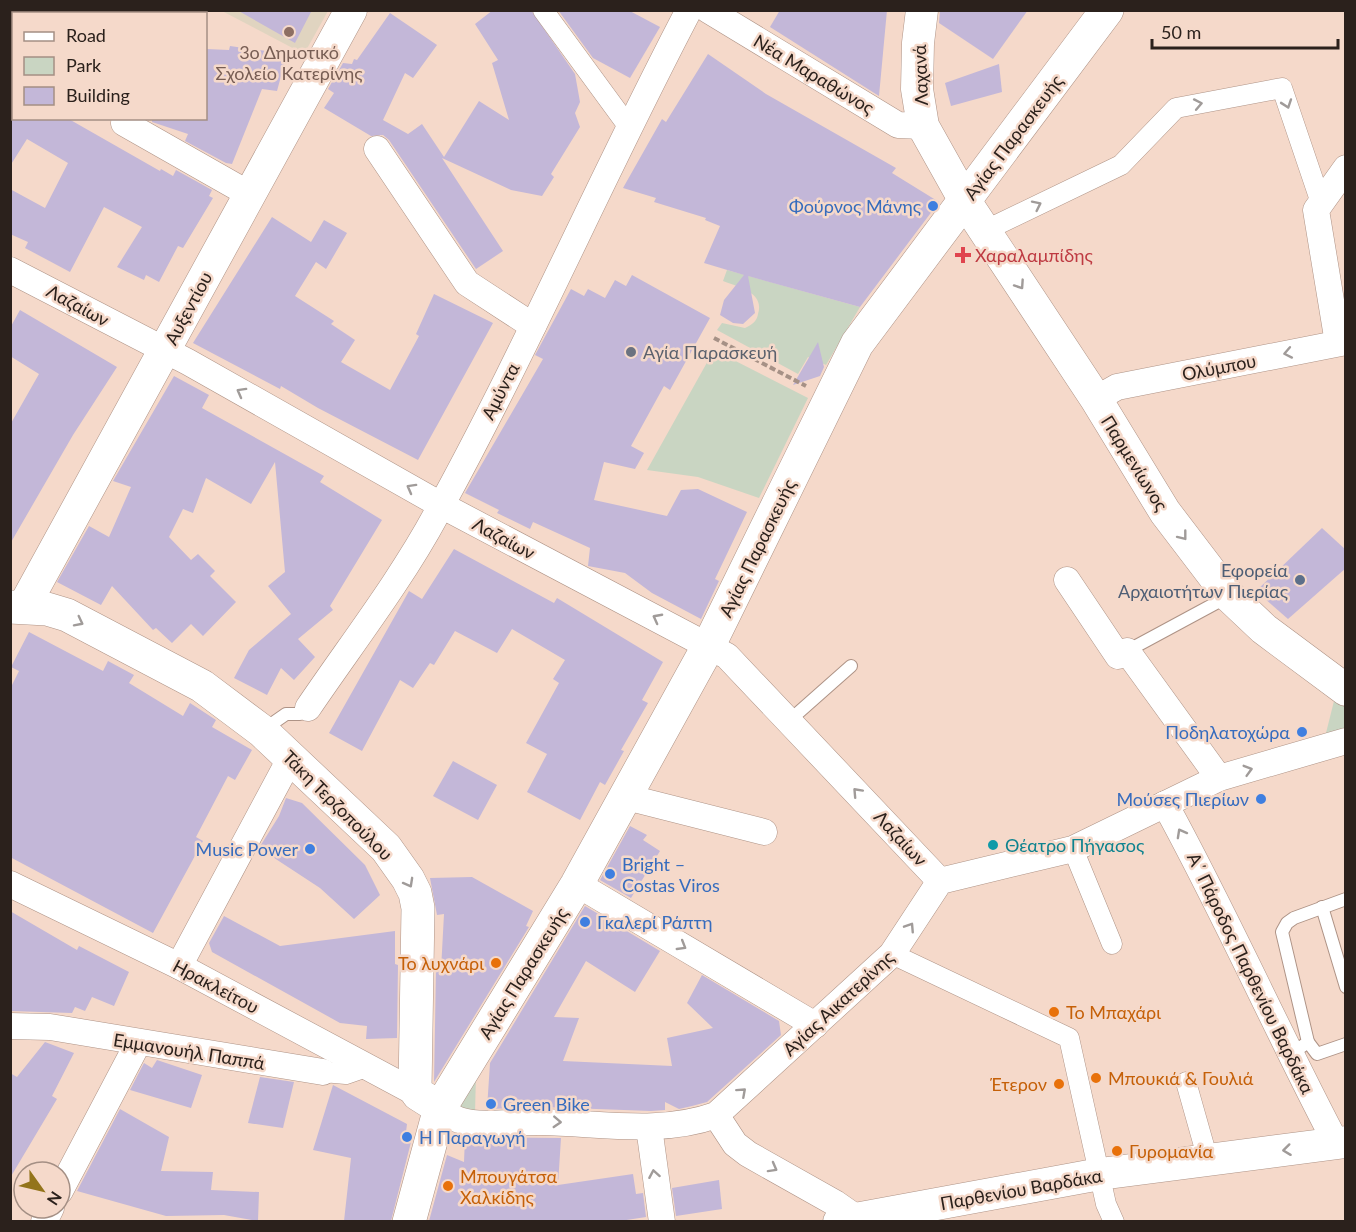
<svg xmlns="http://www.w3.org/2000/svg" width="1356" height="1232" font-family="Lato,sans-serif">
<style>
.education{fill:#e0d4c0}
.green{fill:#c9d5c2}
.building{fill:#c3b7d8}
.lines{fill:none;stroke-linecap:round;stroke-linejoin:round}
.service-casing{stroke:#ae9386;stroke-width:14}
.pedestrian-casing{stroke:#ae9386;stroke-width:21}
.minor-casing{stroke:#ae9386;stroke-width:27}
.tertiary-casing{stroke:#ae9386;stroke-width:33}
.secondary-casing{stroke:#ae9386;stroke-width:34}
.path{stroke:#a69186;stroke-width:4;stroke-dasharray:6 3;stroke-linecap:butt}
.service{stroke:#fff;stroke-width:12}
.pedestrian{stroke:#fff;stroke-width:20}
.minor{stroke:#fff;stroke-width:26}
.tertiary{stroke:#fff;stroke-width:32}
.secondary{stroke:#fff;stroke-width:33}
.oneway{stroke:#a09b99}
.education-dot{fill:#8d6e63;stroke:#f5d9ca;stroke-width:2}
.shop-dot{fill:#3f7fe0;stroke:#f5d9ca;stroke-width:2}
.health-dot{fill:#e0444e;stroke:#f5d9ca;stroke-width:2}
.worship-dot{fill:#6b7280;stroke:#f5d9ca;stroke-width:2}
.service-dot{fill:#5c6f8a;stroke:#f5d9ca;stroke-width:2}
.culture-dot{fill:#0f9aa8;stroke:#f5d9ca;stroke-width:2}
.food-dot{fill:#e8710a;stroke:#f5d9ca;stroke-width:2}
.labels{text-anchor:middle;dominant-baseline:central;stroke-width:5;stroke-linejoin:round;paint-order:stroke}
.education-label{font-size:18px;fill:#785e54;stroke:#f5d9ca}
.street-label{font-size:18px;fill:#2b211c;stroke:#f5d9ca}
.shop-label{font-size:18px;fill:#366cbe;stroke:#f5d9ca;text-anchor:end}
.health-label{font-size:18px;fill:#be3a42;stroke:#f5d9ca;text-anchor:start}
.worship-label{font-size:18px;fill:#5b616d;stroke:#f5d9ca;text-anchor:start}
.service-label{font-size:18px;fill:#4e5e75;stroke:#f5d9ca;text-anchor:end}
.culture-label{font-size:18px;fill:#0d838f;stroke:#f5d9ca;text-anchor:start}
.food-label{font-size:18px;fill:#c56008;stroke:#f5d9ca;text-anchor:start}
</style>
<rect width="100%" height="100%" fill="#f5d9ca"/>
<polygon class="education" points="222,11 328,11 304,54"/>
<g class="green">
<path d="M727 270 860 307 826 365 808 357 798 374 717 330 722 323 745 328C752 325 757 321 758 314 765 292 738 287 723 281Z"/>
<polygon points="714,350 808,398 759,498 698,477 647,470"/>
<polygon points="1335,697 1345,704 1345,731 1325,737"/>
<polygon points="476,1073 475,1114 458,1106"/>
</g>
<g class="building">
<polygon points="237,10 312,10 295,43"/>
<polygon points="493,10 531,10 575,74 580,102 575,113 580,127 551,174 554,177 542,196 511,190 442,158 503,251 476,269 389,140 383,135 371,136 324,108 334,93 328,89 343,63 352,64 354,59 357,60 390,13 437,45 413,78 405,73 383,120 408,134 422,124 444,157 479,101 509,120 492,63 498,60 475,24"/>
<polygon points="558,10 628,10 660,27 630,78 593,58"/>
<polygon points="780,10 887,10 879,96 770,27"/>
<polygon points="940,10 1028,10 993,59 939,23"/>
<polygon points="230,46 287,54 277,91 262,89 232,164 226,163 185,141 188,134 152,122 152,118 206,118 206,49 229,50"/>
<polygon points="708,54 766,94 896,168 892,173 939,202 860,307 748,276 755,313 743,324 733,323 720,315 724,300 744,275 704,263 720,226 705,220 706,218 654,202 656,198 623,188 662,119 666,122"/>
<polygon points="999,64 1002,92 951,106 945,83"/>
<polygon points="10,118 67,118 160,171 161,169 173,176 176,170 212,190 209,196 213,198 183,248 178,246 159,282 146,275 144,280 117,267 142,227 104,207 70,272 25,248 28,242 10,234 10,189 45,208 68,163 27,139 10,166"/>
<polygon points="272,217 311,242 324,220 347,233 326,269 316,262 295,296 334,321 331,324 355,340 341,362 390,390 419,336 416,334 434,294 493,323 418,460 318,408 281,386 280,389 193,343"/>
<polygon points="632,275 710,318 670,390 664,386 631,446 644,453 635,469 604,462 594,500 667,516 681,490 698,489 747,512 715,579 719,581 701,619 652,593 625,573 588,566 590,548 533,522 530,529 497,513 499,510 465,493 543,359 535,355 571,289 584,296 588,289 605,298 615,280 626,286"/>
<polygon points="20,310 117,367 73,435 10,544 10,425 39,374 10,356 10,328"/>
<polygon points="818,342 824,367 820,376 793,385"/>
<polygon points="174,376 209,395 202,408 324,476 320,482 382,520 330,606 333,610 298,639 315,657 294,680 281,668 267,695 234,678 249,650 291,614 268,586 285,572 275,462 251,504 206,478 193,513 183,509 169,537 191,560 198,554 215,571 210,576 236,602 203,636 191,624 172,643 156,628 153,630 112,586 101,605 57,582 89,526 109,537 131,487 113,481"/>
<polygon points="1322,528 1346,550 1346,568 1288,619 1256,591"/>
<polygon points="454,549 554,603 557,598 663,662 642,700 648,703 621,750 624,751 605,785 600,782 580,820 527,792 547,754 526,743 559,683 553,679 565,660 512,629 497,653 455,631 434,665 430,663 413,688 400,680 362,751 329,733 409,591 422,599"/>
<polygon points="29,632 103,671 108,661 134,675 129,683 183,716 190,703 216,720 212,727 252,750 235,780 228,776 196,837 203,841 153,933 10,857 10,689 19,671 11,667"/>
<polygon points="453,761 497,785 478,820 433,796"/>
<polygon points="286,798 302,803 365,865 380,895 354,919 320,888 259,848 279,816"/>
<polygon points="630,826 647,835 643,840 660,851 631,898 600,880"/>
<polygon points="472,877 533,911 526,926 529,927 434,1082 436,969 441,970 444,914 437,915 430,878"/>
<polygon points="585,906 660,951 635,992 586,961 554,1017 579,1018 563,1061 672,1066 667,1038 713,1028 687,1003 702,975 779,1021 781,1035 707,1102 692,1106 679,1109 665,1102 665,1110 651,1111 542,1107 487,1109 490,1063"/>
<polygon points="10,911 77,950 79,946 129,972 114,1006 92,997 85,1011 75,1007 72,1013 10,1011"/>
<polygon points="224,916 280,946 395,931 395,964 398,965 397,1038 366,1039 367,1026 340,1023 212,952 209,943"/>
<polygon points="45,1042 74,1053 52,1096 57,1099 10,1178 10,1073 17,1077"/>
<polygon points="157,1060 202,1075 191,1108 130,1090 144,1063 152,1068"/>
<polygon points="260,1077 294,1082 283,1128 248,1123"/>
<polygon points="333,1085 407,1124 405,1140 411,1142 391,1221 344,1221 351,1158 313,1150"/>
<polygon points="120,1109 169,1137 161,1171 213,1172 211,1190 259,1192 258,1221 224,1215 166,1216 77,1191"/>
<polygon points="465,1137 561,1138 558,1185 633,1174 636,1194 643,1193 646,1217 620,1221 429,1221 447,1155 464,1162"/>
<polygon points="719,1180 722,1209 676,1216 672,1188"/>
</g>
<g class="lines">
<g class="service-casing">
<g id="service">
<polyline points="1127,651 1229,596"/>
<polyline points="790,720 851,666"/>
<polyline points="263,730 286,714 300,714 308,708"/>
<polyline points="1322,907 1346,987"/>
<polyline points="1308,1042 1317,1054 1346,1044"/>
<polyline points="1290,1055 1308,1042 1282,932 1287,923 1294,918 1346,899"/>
</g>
</g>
<g class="pedestrian-casing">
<g id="pedestrian">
<polyline points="543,10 628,126"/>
<polyline points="984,231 1121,165 1176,108 1282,88 1321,203"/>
<polyline points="1073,849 1112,944"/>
<polyline points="892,954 1069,1038 1106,1204 1114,1222"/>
<polyline points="323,1072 346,1074 366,1067"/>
<polyline points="1186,1082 1208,1160"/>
</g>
</g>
<g class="minor-casing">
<g id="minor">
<polyline points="708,10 898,125 923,126"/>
<polyline points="10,28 14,23"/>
<polyline points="124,123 249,194"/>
<polyline points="377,149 467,283 533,326"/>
<polyline points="10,270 188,362 441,505 727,656 940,881"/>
<polyline points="1338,343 1316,210 1346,168"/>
<polyline points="1096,399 1117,387 1346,342"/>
<polyline points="1067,580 1118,656 1127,651 1219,778"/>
<path d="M308 708C350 646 401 580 436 515 527 350 601 177 689 10"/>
<polyline points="626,797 764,832"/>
<path d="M1165 804C1226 915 1277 1031 1336 1143"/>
<polyline points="10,884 179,966 418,1094"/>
<polyline points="577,884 815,1025"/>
<polyline points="179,966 291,757"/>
<polyline points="10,1026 50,1027 323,1072"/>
<path d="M440 1108C446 1112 453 1118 459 1120 484 1128 516 1121 542 1122 600 1123 661 1135 716 1115L892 954 940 881 1073 849 1219 778 1346 741"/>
<polyline points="716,1115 735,1144 748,1154 835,1203 858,1219"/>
<polyline points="649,1127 662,1222"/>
<polyline points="60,1191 138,1043"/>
<polyline points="44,1222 51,1208"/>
</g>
</g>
<g class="tertiary-casing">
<g id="tertiary">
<polyline points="922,10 918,43 917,89 923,126 965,201 1096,399 1165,512 1229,596 1264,629 1346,690"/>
<polyline points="24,606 351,10"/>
<polyline points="839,1222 1100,1174 1346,1142"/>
</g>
</g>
<g class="secondary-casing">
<g id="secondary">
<polyline points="10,607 47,609 67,615 202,686 262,731 386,848 408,879 415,893 418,908 415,1089 418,1094 440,1108"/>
<polyline points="409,1222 440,1108 577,884 709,645 857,344 1107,10"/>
</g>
</g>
<polyline class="path" points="714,338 806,386"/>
<use href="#service" class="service"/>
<use href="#pedestrian" class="pedestrian"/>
<use href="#minor" class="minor"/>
<use href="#tertiary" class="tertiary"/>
<use href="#secondary" class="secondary"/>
</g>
<defs><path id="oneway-chevron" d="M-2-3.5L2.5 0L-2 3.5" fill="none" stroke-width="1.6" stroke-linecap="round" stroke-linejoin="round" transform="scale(1.5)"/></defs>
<g class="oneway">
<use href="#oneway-chevron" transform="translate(1198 104) rotate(-11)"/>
<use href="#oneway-chevron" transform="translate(1287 104) rotate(71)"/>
<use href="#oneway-chevron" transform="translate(1037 205) rotate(-26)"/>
<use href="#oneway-chevron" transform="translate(1020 285) rotate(56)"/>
<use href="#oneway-chevron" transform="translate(1288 353) rotate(169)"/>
<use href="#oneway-chevron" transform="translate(241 392) rotate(-151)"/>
<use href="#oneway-chevron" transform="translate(411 488) rotate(-151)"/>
<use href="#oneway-chevron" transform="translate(1183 536) rotate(52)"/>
<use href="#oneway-chevron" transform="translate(657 618) rotate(-152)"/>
<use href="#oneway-chevron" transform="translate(79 622) rotate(27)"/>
<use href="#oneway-chevron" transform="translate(1248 770) rotate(-16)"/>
<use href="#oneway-chevron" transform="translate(857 792) rotate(-133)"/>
<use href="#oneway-chevron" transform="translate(1181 833) rotate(-119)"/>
<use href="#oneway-chevron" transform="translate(409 883) rotate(61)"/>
<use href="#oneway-chevron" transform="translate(910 927) rotate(-57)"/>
<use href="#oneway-chevron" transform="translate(682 946) rotate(31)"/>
<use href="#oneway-chevron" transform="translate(742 1092) rotate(-42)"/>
<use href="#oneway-chevron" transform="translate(557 1122) rotate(3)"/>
<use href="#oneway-chevron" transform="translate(1287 1150) rotate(173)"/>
<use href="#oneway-chevron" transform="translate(773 1168) rotate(29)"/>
<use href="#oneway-chevron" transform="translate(654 1174) rotate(-100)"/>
</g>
<circle class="education-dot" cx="289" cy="32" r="6"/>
<g class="shop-dot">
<circle cx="933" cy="206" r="6"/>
<circle cx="1302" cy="732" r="6"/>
<circle cx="1261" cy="799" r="6"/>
<circle cx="310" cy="849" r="6"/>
<circle cx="610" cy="874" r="6"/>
<circle cx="585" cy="922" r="6"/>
<circle cx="491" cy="1104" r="6"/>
<circle cx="407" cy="1137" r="6"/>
</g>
<path class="health-dot" d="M960 246h6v6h6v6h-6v6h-6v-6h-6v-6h6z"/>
<circle class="worship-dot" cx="631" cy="352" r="6"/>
<circle class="service-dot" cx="1300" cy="580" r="6"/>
<circle class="culture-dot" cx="993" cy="845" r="6"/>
<g class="food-dot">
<circle cx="496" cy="963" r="6"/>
<circle cx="1054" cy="1012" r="6"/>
<circle cx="1096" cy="1078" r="6"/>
<circle cx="1059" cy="1084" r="6"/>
<circle cx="1117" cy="1151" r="6"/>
<circle cx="448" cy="1186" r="6"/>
</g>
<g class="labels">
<g class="education-label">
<text x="289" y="52">3ο Δημοτικό<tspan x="289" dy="21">Σχολείο Κατερίνης</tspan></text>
</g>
<g class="street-label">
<text transform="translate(814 74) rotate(31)">Νέα Μαραθώνος</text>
<text transform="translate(920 75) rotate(-92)">Λαχανά</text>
<text transform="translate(1013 137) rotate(-53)">Αγίας Παρασκευής</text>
<text transform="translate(78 305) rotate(28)">Λαζαίων</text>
<text transform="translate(188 308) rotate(-62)">Αυξεντίου</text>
<text transform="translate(1219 367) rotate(-11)">Ολύμπου</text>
<text transform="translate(500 391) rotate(-63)">Αμύντα</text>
<text transform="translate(1135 463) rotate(58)">Παρμενίωνος</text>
<text transform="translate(504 538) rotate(28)">Λαζαίων</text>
<text transform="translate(757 548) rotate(-64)">Αγίας Παρασκευής</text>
<text transform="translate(338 805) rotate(45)">Τάκη Τερζοπούλου</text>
<text transform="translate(901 838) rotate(47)">Λαζαίων</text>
<text transform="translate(523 973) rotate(-58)">Αγίας Παρασκευής</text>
<text transform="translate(1251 973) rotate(64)">Α΄ Πάροδος Παρθενίου Βαρδάκα</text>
<text transform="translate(216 986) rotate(28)">Ηρακλείτου</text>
<text transform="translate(838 1003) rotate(-43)">Αγίας Αικατερίνης</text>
<text transform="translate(189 1051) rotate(9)">Εμμανουήλ Παππά</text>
<text transform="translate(1021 1189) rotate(-10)">Παρθενίου Βαρδάκα</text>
</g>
<g class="shop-label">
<text x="921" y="206">Φούρνος Μάνης</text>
<text x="1290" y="732">Ποδηλατοχώρα</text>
<text x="1249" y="799">Μούσες Πιερίων</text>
<text x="298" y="849">Music Power</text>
<text x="622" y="864" text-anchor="start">Bright –<tspan x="622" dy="21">Costas Viros</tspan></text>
<text x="597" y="922" text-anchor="start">Γκαλερί Ράπτη</text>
<text x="503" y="1104" text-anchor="start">Green Bike</text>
<text x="419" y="1137" text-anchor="start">Η Παραγωγή</text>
</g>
<g class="health-label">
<text x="975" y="255">Χαραλαμπίδης</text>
</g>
<g class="worship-label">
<text x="643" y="352">Αγία Παρασκευή</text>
</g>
<g class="service-label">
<text x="1288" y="570">Εφορεία<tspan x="1288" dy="21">Αρχαιοτήτων Πιερίας</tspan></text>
</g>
<g class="culture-label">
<text x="1005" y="845">Θέατρο Πήγασος</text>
</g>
<g class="food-label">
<text x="484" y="963" text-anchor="end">Το λυχνάρι</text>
<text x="1066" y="1012">Το Μπαχάρι</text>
<text x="1108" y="1078">Μπουκιά &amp; Γουλιά</text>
<text x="1047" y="1084" text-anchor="end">Έτερον</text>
<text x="1129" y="1151">Γυρομανία</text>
<text x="460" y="1176">Μπουγάτσα<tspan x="460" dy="21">Χαλκίδης</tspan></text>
</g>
</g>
<rect width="1356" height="1232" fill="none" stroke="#2b211c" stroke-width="24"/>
<rect x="12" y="12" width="195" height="108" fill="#f5d9ca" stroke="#a48f84" stroke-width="1.5"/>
<rect x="24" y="32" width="30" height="9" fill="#ffffff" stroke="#a48f84" stroke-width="1.5"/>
<text x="66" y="42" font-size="18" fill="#2b211c">Road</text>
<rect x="24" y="57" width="30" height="18" fill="#c9d5c2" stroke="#a48f84" stroke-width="1.5"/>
<text x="66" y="72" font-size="18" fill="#2b211c">Park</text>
<rect x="24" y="87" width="30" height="18" fill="#c3b7d8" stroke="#a48f84" stroke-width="1.5"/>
<text x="66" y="102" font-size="18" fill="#2b211c">Building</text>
<g transform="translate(42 1190) rotate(124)"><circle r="28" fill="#f5d9ca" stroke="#a48f84" stroke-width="1.5"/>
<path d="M0-4.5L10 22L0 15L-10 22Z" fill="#93741b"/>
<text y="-9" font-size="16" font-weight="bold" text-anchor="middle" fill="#2b211c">N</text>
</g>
<path d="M1152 39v9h186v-9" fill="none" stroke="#2b211c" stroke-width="3"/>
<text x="1161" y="39" font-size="18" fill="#2b211c" stroke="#f5d9ca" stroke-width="4.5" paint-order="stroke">50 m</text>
</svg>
